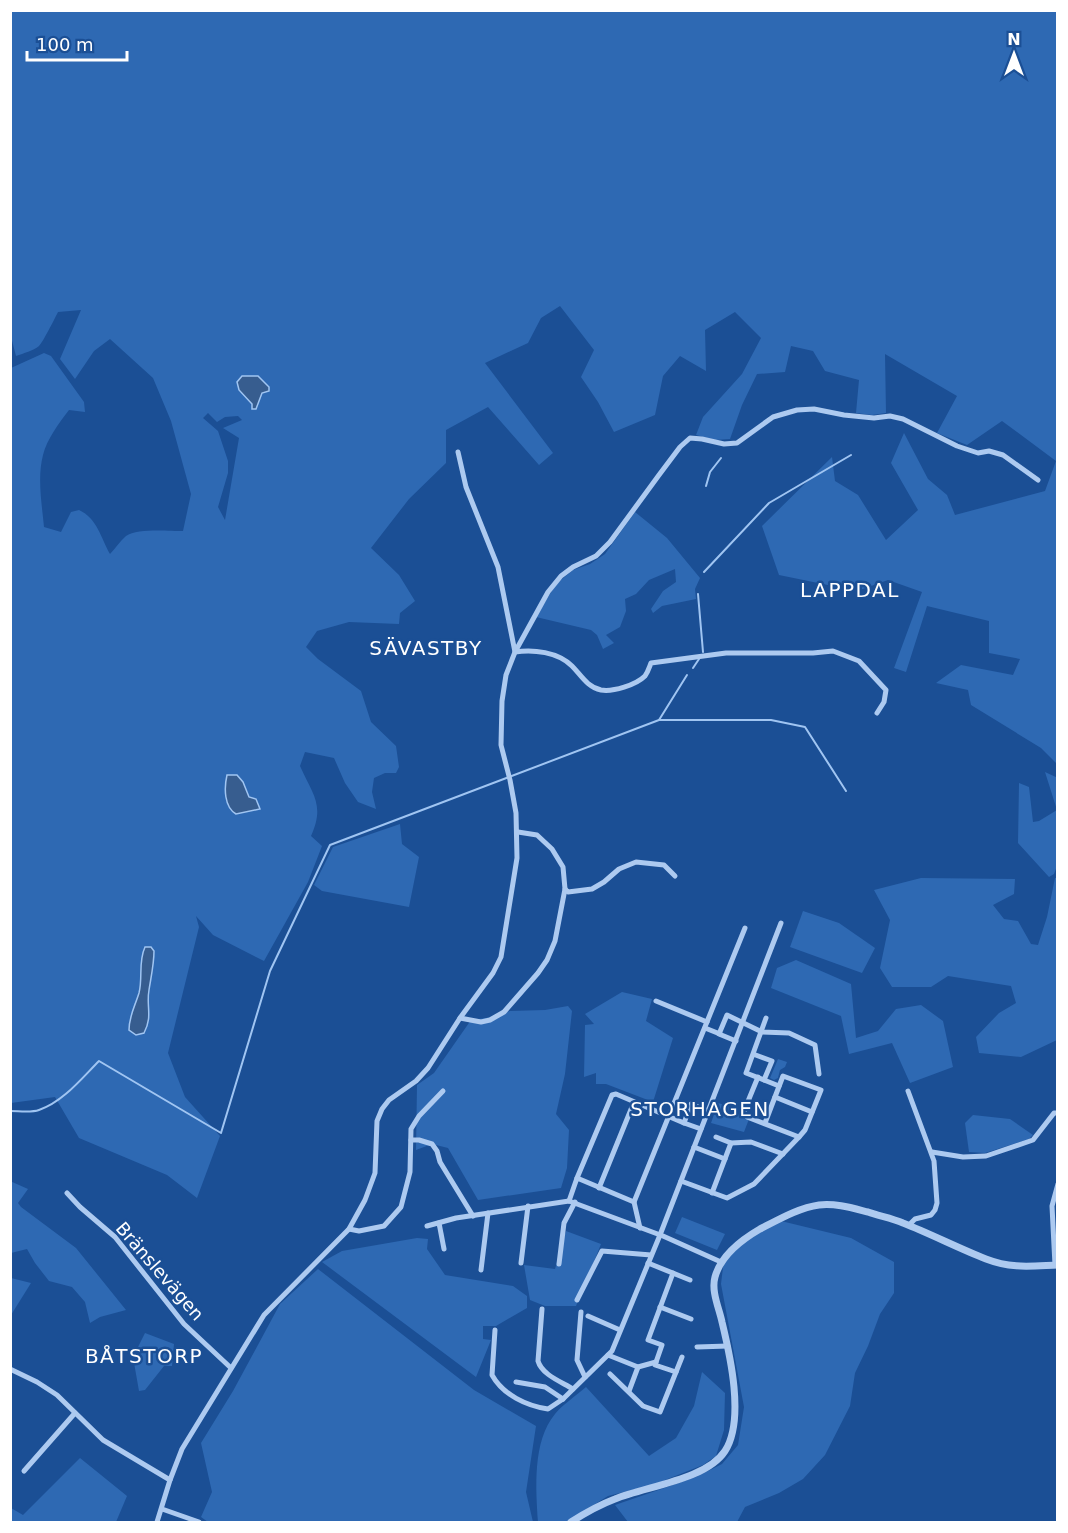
<svg xmlns="http://www.w3.org/2000/svg" width="1068" height="1533" font-family="'DejaVu Sans',sans-serif">
<style>
.green{fill:#2e69b3;fill-rule:evenodd}
.water{fill:#375d8f;stroke:#a0c5f2;stroke-width:1.5}
.lines{fill:none;stroke-linecap:round;stroke-linejoin:round}
.stream{stroke:#a0c5f2;stroke-width:2}
.minor{stroke:#adcaf0;stroke-width:5}
.tertiary{stroke:#adcaf0;stroke-width:7}
.labels{text-anchor:middle;dominant-baseline:central;stroke-width:5;stroke-linejoin:round;paint-order:stroke}
.street-label{font-size:18px;fill:#fff;stroke:#1b4f95}
.neighbourhood-label{font-size:20px;letter-spacing:1.5px;fill:#fff;stroke:#1b4f95}
</style>
<rect width="100%" height="100%" fill="#1b4f95"/>
<g class="green">
<path d="M11 11H1057V764L1041 748 971 705 968 690 936 683 961 665 1013 675 1020 659 989 653V621L927 606 906 672 894 668 922 592 888 580 857 591 779 575 762 526 832 457 835 481 858 495 886 540 918 510 891 463 904 433 928 479 947 495 955 515 1045 491 1056 461 1002 421 967 445 937 433 957 396 885 354 886 413 872 415 856 413 859 380 825 371 813 351 791 346 785 372 757 374 742 405 730 439 715 440 696 435 703 417 742 374 761 338 735 312 705 330 706 371 680 356 663 376 655 415 614 432 598 402 581 377 594 350 560 306 541 318 528 343 485 363 553 453 539 465 488 407 446 430V463L409 499 371 548 399 575 415 601 400 613 399 624 349 622 317 631 306 647 318 659 361 691 371 722 396 746 399 767 396 773H385L374 778 372 792 376 809 358 802 345 783 334 758 305 752 300 766C313 795 325 805 311 836L322 846 308 882 264 961 213 935 196 916 199 927 168 1053 185 1097 220 1136 197 1198 167 1175 79 1138 55 1097 11 1103V368L44 353 51 356 84 402 85 412 69 410C59 423 47 439 43 455 37 478 42 505 44 527L61 532 71 512 79 510C97 518 101 538 110 554 115 549 120 541 126 536 137 528 168 531 183 531L191 494 171 421 153 378 110 339 94 351 75 379 60 359 81 310 58 312C54 320 43 342 39 346 33 351 24 353 16 356L10 333ZM208 413 217 422 225 417 238 416 242 420 223 428 239 438 225 520 218 507 228 473V461L218 431 203 418Z"/>
<polygon points="635,512 667,538 700,578 695,589 696,599 662,606 653,613 651,609 663,591 676,582 675,569 649,580 636,594 625,599 626,611 620,627 606,635 614,643 603,649 597,635 591,630 536,617 556,584 573,570 590,564 605,554"/>
<polygon points="1045,772 1058,778 1057,866 1054,874 1049,877 1018,843 1019,783 1029,787 1033,822 1039,821 1057,810"/>
<polygon points="400,824 402,844 419,857 409,907 322,891 314,885 333,847"/>
<polygon points="921,878 1015,879 1014,894 993,905 1004,919 1018,921 1031,944 1038,945 1047,917 1055,878 1057,878 1057,1040 1021,1057 979,1053 976,1037 999,1013 1016,1003 1011,986 948,976 931,987 892,987 880,968 890,920 874,890"/>
<polygon points="803,911 839,923 875,948 862,973 790,947"/>
<polygon points="796,960 851,984 856,1038 878,1031 896,1009 921,1005 943,1021 953,1067 910,1083 892,1043 849,1054 841,1016 771,988 777,968"/>
<polygon points="622,992 652,999 646,1021 673,1038 653,1102 606,1084 596,1084 596,1073 584,1077 585,1025 594,1024 585,1014"/>
<polygon points="568,1006 572,1011 565,1074 556,1114 569,1130 567,1168 561,1188 478,1200 448,1148 432,1144 416,1150 417,1085 434,1073 471,1020 486,1018 510,1011 545,1010"/>
<polygon points="778,1059 787,1062 785,1067 780,1070 778,1078 774,1080 770,1078"/>
<polygon points="718,1103 735,1108 738,1114 749,1119 744,1132 711,1123"/>
<polygon points="973,1115 1010,1119 1033,1135 1029,1139 985,1153 969,1152 965,1123"/>
<polygon points="10,1181 28,1189 18,1203 21,1207 76,1248 126,1310 100,1317 90,1323 85,1302 72,1287 49,1281 35,1263 27,1249 11,1253"/>
<polygon points="682,1217 725,1234 717,1250 675,1233"/>
<polygon points="781,1221 851,1238 894,1262 894,1293 880,1314 868,1346 855,1373 850,1406 825,1455 803,1479 779,1493 745,1507 737,1522 628,1522 615,1505 696,1477 722,1464 738,1445 744,1407 721,1284 724,1259 742,1242"/>
<polygon points="566,1231 601,1244 576,1306 545,1306 530,1300 524,1265 555,1269"/>
<polygon points="417,1238 428,1239 427,1249 445,1275 513,1286 527,1296 527,1308 496,1326 483,1326 483,1339 491,1340 476,1377 322,1262 342,1251"/>
<polygon points="318,1269 474,1390 536,1426 526,1492 533,1522 208,1522 201,1517 212,1492 201,1443 233,1391 280,1304"/>
<polygon points="11,1278 31,1283 11,1315"/>
<polygon points="145,1333 174,1344 172,1366 164,1366 145,1390 139,1391 133,1357"/>
<path d="M702 1372 725 1393 724 1430 716 1456 703 1465 655 1484 608 1496 566 1522H538C536 1489 532 1442 555 1414 563 1404 576 1396 586 1387L649 1456 676 1438 694 1406Z"/>
<polygon points="80,1458 127,1496 116,1522 11,1522 11,1508 23,1515"/>
</g>
<g class="water">
<polygon points="242,376 258,376 269,387 269,391 262,393 256,409 252,409 252,404 239,390 237,382"/>
<path d="M227 775H237L243 782 249 797 256 799 260 809 236 814C224 807 224 788 227 775Z"/>
<path d="M145 947H151L154 951C154 964 151 977 149 990 146 1007 153 1016 144 1033L136 1035 129 1030C129 1016 135 1006 139 993 143 977 138 962 145 947Z"/>
</g>
<g class="lines">
<g class="stream">
<polyline points="706,486 710,472 721,458"/>
<polyline points="704,572 769,503 851,455"/>
<polyline points="698,594 703,652"/>
<polyline points="693,668 699,659"/>
<polyline points="659,720 687,675"/>
<path d="M10 1111C19 1111 31 1113 39 1110 63 1102 82 1078 99 1061L221 1133 270 971 330 845 659 720H771L805 727 846 791"/>
</g>
<g class="minor">
<path d="M458 452 466 487 498 567 515 652C533 649 558 652 572 666 581 675 587 687 601 690 613 692 636 685 645 676 648 672 649 668 651 663L726 653H813L833 651 859 661 886 690 884 702 877 713"/>
<polyline points="565,889 568,892 592,889 604,882 619,869 636,862 664,865 675,876"/>
<polyline points="656,1001 707,1022"/>
<polyline points="460,1018 481,1022 490,1020 504,1012 538,973 547,960 555,941 565,889 563,867 552,849 537,835 518,832"/>
<polyline points="705,1028 720,1034"/>
<polyline points="736,1041 719,1034 727,1015 762,1032 789,1033 815,1045 819,1074"/>
<polyline points="753,1054 772,1061 764,1080 746,1073 766,1018"/>
<polyline points="758,1077 744,1111 747,1117 799,1137"/>
<polyline points="764,1080 779,1086"/>
<polyline points="908,1091 934,1161 937,1203 935,1210 931,1215 915,1219 909,1225"/>
<polyline points="775,1097 812,1112"/>
<polyline points="701,1129 684,1123 691,1104 708,1111"/>
<polyline points="716,1137 731,1143 751,1142 783,1154"/>
<polyline points="411,1140 419,1140 432,1144 437,1151 440,1162 473,1216"/>
<polyline points="694,1147 725,1159"/>
<polyline points="932,1152 963,1157 986,1156 1033,1140 1054,1113 1058,1113"/>
<polyline points="577,1178 612,1095 616,1094 684,1123"/>
<polyline points="681,1181 727,1198 754,1184 799,1137 805,1130 821,1090 783,1076 765,1123"/>
<polyline points="599,1188 634,1102"/>
<polyline points="67,1193 80,1207 115,1237 184,1324 231,1368"/>
<polyline points="712,1193 731,1143"/>
<polyline points="569,1201 577,1178 634,1202 640,1228"/>
<polyline points="634,1202 745,928"/>
<polyline points="439,1223 444,1249"/>
<polyline points="427,1226 456,1218 569,1201 663,1236 721,1262"/>
<polyline points="349,1229 359,1231 384,1226 401,1207 410,1172 411,1129 419,1116 443,1091"/>
<polyline points="521,1263 528,1206"/>
<polyline points="648,1263 690,1280"/>
<polyline points="559,1264 564,1223 575,1202"/>
<polyline points="1055,1265 1052,1206 1058,1184"/>
<polyline points="481,1270 488,1213"/>
<polyline points="577,1300 602,1251 651,1255"/>
<polyline points="660,1307 691,1319"/>
<path d="M542 1309 538 1361C542 1375 562 1382 573 1389"/>
<polyline points="581,1312 577,1360 585,1377"/>
<polyline points="588,1316 620,1330"/>
<path d="M495 1330 492 1375C503 1395 527 1406 548 1409L563 1399 612 1351 660 1235 781 923"/>
<polyline points="697,1347 728,1346"/>
<polyline points="608,1355 638,1367 629,1391"/>
<polyline points="638,1367 656,1362"/>
<polyline points="10,1369 37,1382 57,1395 103,1440 170,1480"/>
<polyline points="676,1372 682,1357"/>
<polyline points="610,1374 643,1406 660,1412 676,1372 655,1365 662,1345 648,1340 673,1273"/>
<polyline points="516,1382 545,1387 563,1399"/>
<polyline points="24,1471 75,1413"/>
<polyline points="162,1509 199,1522"/>
<polyline points="157,1522 170,1480 182,1449 264,1315 349,1229 365,1200 375,1173 377,1121 382,1109 389,1100 416,1081 428,1068 460,1018 493,973 501,957 517,858 516,813 510,780 501,745 502,701 506,675 515,652 548,592 561,576 573,567 596,556 610,542 659,475 680,447 690,438 702,439 724,444 737,443 773,417 797,410 814,409 844,415 874,418 890,416 903,419 957,446 978,453 989,451 1003,455 1038,480"/>
</g>
<path class="tertiary" d="M571 1522C585 1513 599 1505 615 1499 647 1486 706 1480 725 1451 745 1420 730 1355 722 1322 719 1308 711 1291 715 1277 721 1255 741 1240 760 1229 778 1220 798 1208 819 1205 835 1203 852 1208 868 1212 879 1216 892 1218 903 1223 931 1234 958 1248 986 1259 1012 1269 1031 1266 1058 1265"/>
</g>
<g class="labels">
<g class="street-label">
<text transform="translate(160 1271) rotate(49)">Bränslevägen</text>
</g>
<g class="neighbourhood-label">
<text x="850" y="590">LAPPDAL</text>
<text x="426" y="648">SÄVASTBY</text>
<text x="700" y="1109">STORHAGEN</text>
<text x="144" y="1356">BÅTSTORP</text>
</g>
</g>
<rect width="1068" height="1533" fill="none" stroke="#ffffff" stroke-width="24"/>
<g transform="translate(1014 54)" stroke="#1b4f95" stroke-width="4.5" paint-order="stroke">
<path d="M0-4.5L10 22L0 15L-10 22Z" fill="#ffffff"/>
<text y="-9" font-size="16" font-weight="bold" text-anchor="middle" fill="#ffffff">N</text>
</g>
<path d="M27 51v9h100v-9" fill="none" stroke="#ffffff" stroke-width="3"/>
<text x="36" y="51" font-size="18" fill="#ffffff" stroke="#1b4f95" stroke-width="4.5" paint-order="stroke">100 m</text>
</svg>
